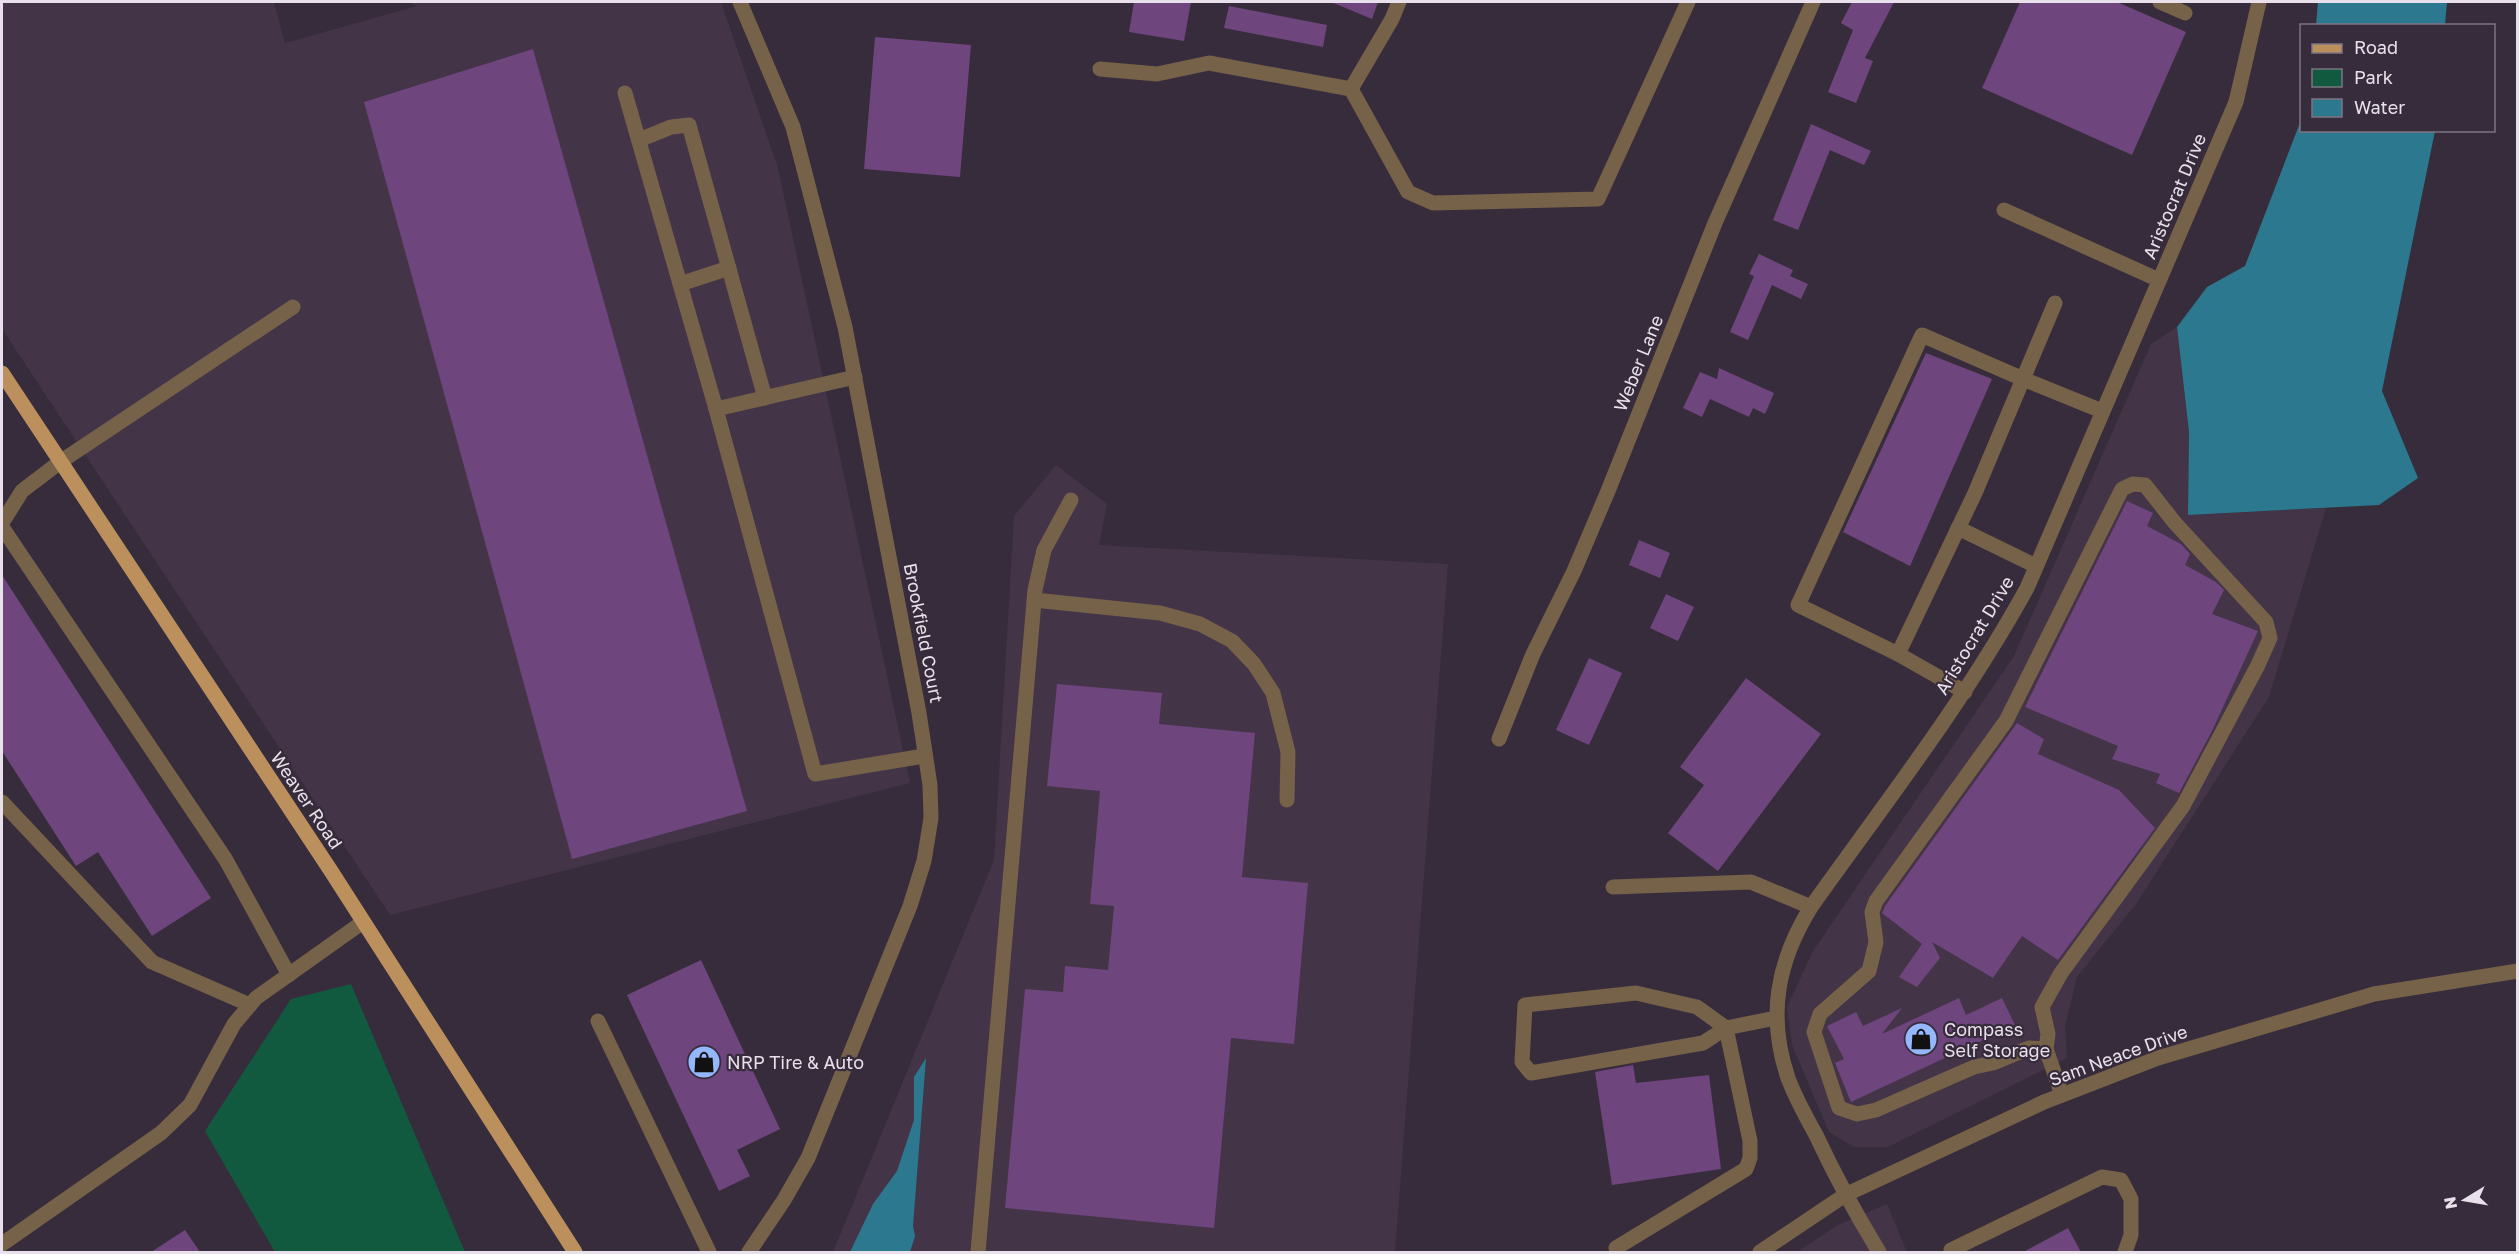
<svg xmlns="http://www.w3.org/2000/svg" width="2519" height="1254" font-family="'Golos Text',sans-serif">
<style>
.built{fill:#433448}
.green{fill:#125a3f}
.water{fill:#2c788f}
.building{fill:#6e457d}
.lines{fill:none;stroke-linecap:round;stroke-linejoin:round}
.minor{stroke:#766149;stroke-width:15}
.major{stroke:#bb905c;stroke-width:15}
.labels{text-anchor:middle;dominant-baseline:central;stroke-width:4.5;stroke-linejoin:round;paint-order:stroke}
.street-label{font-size:18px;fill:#e8e1eb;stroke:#372c3b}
.poi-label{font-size:18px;fill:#e8e1eb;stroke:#372c3b;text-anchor:start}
</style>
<rect width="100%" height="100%" fill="#372c3b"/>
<g class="built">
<polygon points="2,2 274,2 285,43 417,6 408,2 721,2 778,168 910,783 390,915 2,329"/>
<polygon points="2177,327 2189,432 2188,515 2326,508 2269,697 2136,904 2077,977 2065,1026 2067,1058 1888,1147 1854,1147 1829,1132 1792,1045 1787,1007 1813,951 2014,656 2151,344"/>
<polygon points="1056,465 1107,504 1099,545 1448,564 1395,1252 833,1252 994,860 1014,516"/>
<polygon points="1887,1204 1907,1252 1797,1252 1838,1225"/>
</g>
<polygon class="green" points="351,984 465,1252 275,1252 205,1131 291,999"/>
<g class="water">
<polygon points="2318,2 2447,2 2445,25 2316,25"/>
<polygon points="2301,120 2302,130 2435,131 2382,391 2418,478 2379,505 2188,515 2189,432 2177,327 2207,287 2245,266"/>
<polygon points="926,1058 913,1226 915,1236 910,1252 850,1252 873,1204 897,1171 914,1120 914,1077"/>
</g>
<g class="building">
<polygon points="1134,2 1191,2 1184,41 1129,32"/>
<polygon points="1331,2 1378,2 1372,19"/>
<polygon points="1852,2 1894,2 1865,58 1873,61 1856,103 1828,92 1853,30 1841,23"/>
<polygon points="2020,2 2117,2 2186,32 2132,155 1982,88"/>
<polygon points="1229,6 1327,25 1323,47 1224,28"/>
<polygon points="875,37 971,45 960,177 864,169"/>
<polygon points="533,49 747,811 572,859 364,102"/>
<polygon points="1811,124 1871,151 1864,165 1830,150 1798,230 1773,220"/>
<polygon points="1759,254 1793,270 1790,276 1808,284 1801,299 1772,285 1748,340 1730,332 1754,276 1749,274"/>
<polygon points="1926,353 1992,379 1910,566 1843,532"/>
<polygon points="1719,368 1774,393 1765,414 1753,408 1749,417 1710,399 1702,417 1683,408 1700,372 1717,379"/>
<polygon points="2127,501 2153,513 2147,526 2181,544 2190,554 2185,565 2216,582 2224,590 2212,614 2258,631 2212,731 2179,793 2156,783 2160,774 2112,759 2118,746 2025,707"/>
<polygon points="1639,540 1670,553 1660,578 1629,565"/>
<polygon points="2,575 211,898 152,936 98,852 76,866 2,751"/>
<polygon points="1666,594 1694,607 1678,641 1650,628"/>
<polygon points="1589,658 1622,673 1589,745 1556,730"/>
<polygon points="1746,678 1821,734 1718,871 1668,833 1704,785 1680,767"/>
<polygon points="1057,684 1162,693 1159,724 1255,733 1242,877 1308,883 1294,1044 1231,1038 1214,1228 1005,1208 1025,989 1063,992 1065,966 1108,970 1114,906 1090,904 1100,791 1047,786"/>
<polygon points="2017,723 2044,739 2038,754 2119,790 2155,828 2058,960 2022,936 1993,978 1932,942 1940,958 1917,987 1899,977 1922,944 1882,913 1885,906"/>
<polygon points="701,960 780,1129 737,1150 750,1176 719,1191 627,995"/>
<polygon points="1959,998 1966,1015 2002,998 2015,1025 1851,1102 1835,1063 1844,1059 1827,1026 1856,1012 1863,1026 1902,1008 1882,1034"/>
<polygon points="1633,1065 1636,1083 1709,1075 1721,1169 1612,1185 1595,1072"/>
<polygon points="2068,1228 2081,1252 2023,1252"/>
<polygon points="185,1230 200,1252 151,1252"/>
</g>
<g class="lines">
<g class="minor">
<polyline points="740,2 793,127 845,327 919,713 930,785 931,818 924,861 910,906 808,1158 784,1200 749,1252"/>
<polyline points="2160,2 2185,13"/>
<polyline points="1100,69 1157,74 1209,63 1351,89 1408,192 1433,203 1598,199 1688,2"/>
<polyline points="1351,89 1392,19 1399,2"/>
<polyline points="625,93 716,409"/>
<polyline points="639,140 671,127 689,125 765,398"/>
<polyline points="2004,210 2159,280"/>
<polyline points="680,284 729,268"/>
<polyline points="855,377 716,409 815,774 924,756"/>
<polyline points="2,523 22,491 60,462 293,307"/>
<polyline points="2,527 226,860 289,975"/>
<polyline points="1958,528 2036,566"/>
<polyline points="1034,600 1160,613 1200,624 1232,641 1254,664 1273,693 1288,752 1287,800"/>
<polyline points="1898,654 1798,605 1922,335 2023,379 2055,303"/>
<polyline points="1965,692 1898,654 1975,493 2023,379 2102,411"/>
<polyline points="1499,739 1533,654 1574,571 1608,491 1715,223 1813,2"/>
<polyline points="2,802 152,962 250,1005"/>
<polyline points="1613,887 1751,882 1811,907"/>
<polygon points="1636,993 1697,1007 1726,1028 1703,1043 1531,1073 1522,1062 1525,1005"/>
<polyline points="598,1021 709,1252"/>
<polyline points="2046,1049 2048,1034 2042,1007 2061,973 2183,806 2258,665 2270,638 2266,622 2175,523 2145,485 2133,484 2122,489 2006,721 1876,901 1872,912 1876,942 1869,971 1820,1014 1814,1032 1839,1108 1857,1114 1876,1110 1974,1067 1993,1063 2029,1048 2046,1049 2062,1095"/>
<polyline points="2,1244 161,1133 190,1105 234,1024 256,998 363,922"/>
<polyline points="1616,1248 1746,1169 1750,1158 1750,1141 1726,1028 1776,1018"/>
<polyline points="978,1252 1035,590 1044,550 1071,500"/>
<polyline points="1760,1252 1845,1195 2044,1102 2158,1058 2374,994 2518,971"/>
<path d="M1879 1252C1856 1214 1835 1176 1816 1135 1806 1117 1795 1097 1788 1078 1767 1016 1777 962 1811 907 1885 803 1965 701 2027 588L2236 102 2259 2"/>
<polyline points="1951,1252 1951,1250 2102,1177 2121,1180 2131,1199 2131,1235 2125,1252"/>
</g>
<polyline class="major" points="2,373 331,871 575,1252"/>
</g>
<defs>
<g id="shop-disc" transform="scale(1.725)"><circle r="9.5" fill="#94b7fd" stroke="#372c3b"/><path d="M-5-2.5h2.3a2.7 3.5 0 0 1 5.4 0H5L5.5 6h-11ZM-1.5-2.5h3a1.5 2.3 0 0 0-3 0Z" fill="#111"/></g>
</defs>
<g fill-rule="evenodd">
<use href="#shop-disc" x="1921" y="1039"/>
<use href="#shop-disc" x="704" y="1062"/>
</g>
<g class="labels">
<g class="street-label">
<text transform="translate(2174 196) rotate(-67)">Aristocrat Drive</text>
<text transform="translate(1638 363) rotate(-68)">Weber Lane</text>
<text transform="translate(924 633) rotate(79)">Brookfield Court</text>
<text transform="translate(1974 635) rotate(-59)">Aristocrat Drive</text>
<text transform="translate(307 800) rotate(56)">Weaver Road</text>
<text transform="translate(2118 1055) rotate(-20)">Sam Neace Drive</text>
</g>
<g class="poi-label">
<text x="1944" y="1029">Compass<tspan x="1944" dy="21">Self Storage</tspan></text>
<text x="727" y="1062">NRP Tire &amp; Auto</text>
</g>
</g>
<rect width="2519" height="1254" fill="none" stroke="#e8e1eb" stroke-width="6"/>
<rect x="2300" y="24" width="195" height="108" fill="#372c3b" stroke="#7e7481" stroke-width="1.5"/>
<rect x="2312" y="44" width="30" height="9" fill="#bb905c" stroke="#7e7481" stroke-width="1.5"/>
<text x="2354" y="54" font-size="18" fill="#e8e1eb">Road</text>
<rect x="2312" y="69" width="30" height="18" fill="#125a3f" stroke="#7e7481" stroke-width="1.5"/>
<text x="2354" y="84" font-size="18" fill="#e8e1eb">Park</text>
<rect x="2312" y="99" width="30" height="18" fill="#2c788f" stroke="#7e7481" stroke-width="1.5"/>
<text x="2354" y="114" font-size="18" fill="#e8e1eb">Water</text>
<g transform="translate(2465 1200) rotate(259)" stroke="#372c3b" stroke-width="4.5" paint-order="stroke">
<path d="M0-4.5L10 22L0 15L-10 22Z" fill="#e8e1eb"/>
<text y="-9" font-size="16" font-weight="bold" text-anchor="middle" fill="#e8e1eb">N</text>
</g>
</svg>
